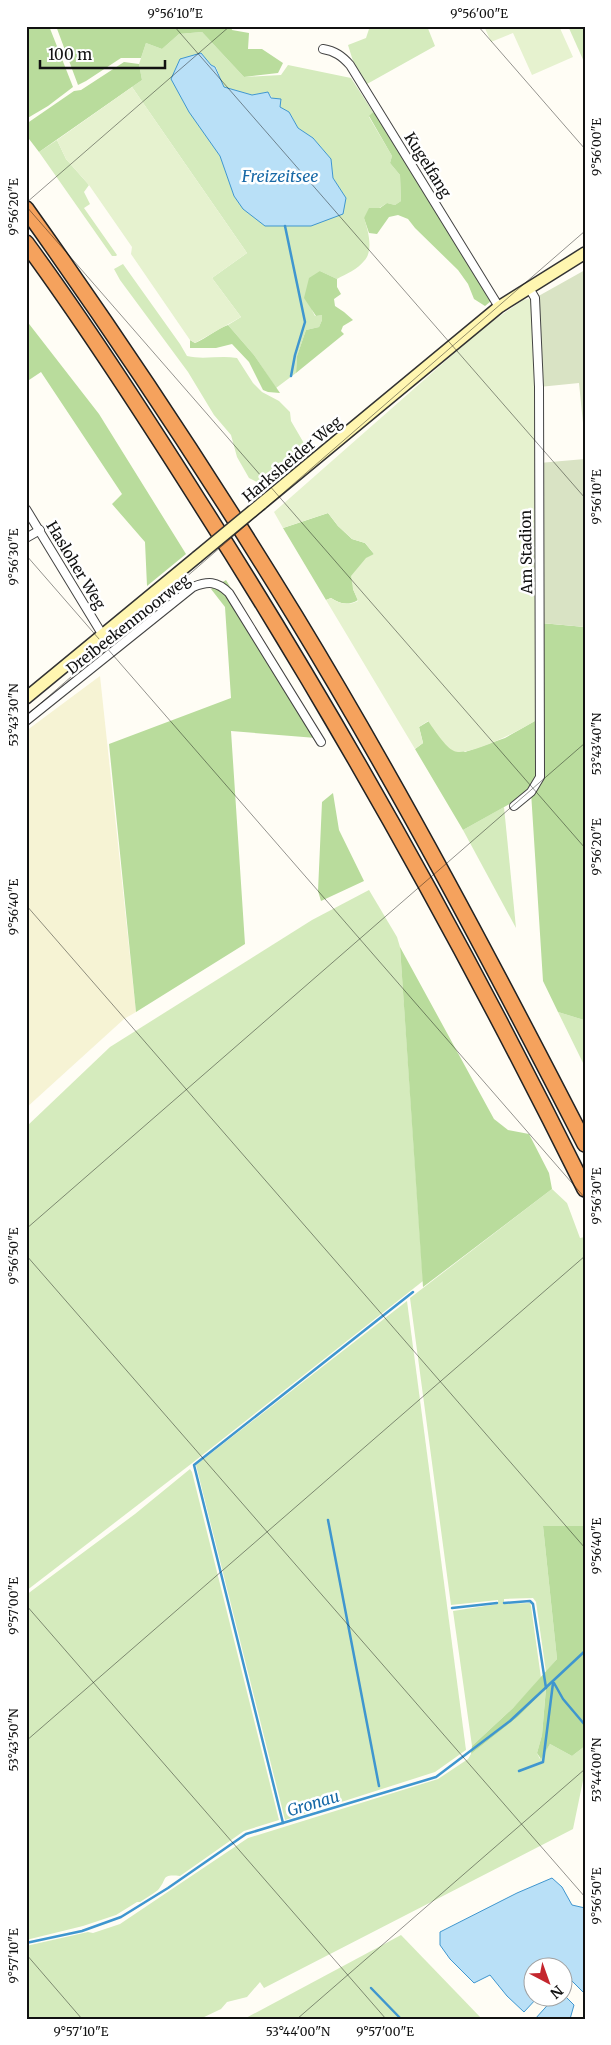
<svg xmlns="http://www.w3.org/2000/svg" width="611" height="2045" font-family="Merriweather,serif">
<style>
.farmland{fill:#f6f3d4}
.green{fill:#d5ebbd;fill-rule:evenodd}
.forest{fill:#b9dc9c}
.cemetery{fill:#d9e3c4}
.pitch{fill:#e6f2cf}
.water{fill:#b9e0f7;stroke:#3f96cf}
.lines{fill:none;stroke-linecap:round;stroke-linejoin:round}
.stream{stroke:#3f96cf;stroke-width:2.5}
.minor-casing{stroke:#444;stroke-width:10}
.secondary-casing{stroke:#333;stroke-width:14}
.motorway-casing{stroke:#222;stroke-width:18}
.minor{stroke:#fff;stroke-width:8}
.secondary{stroke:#fff6b0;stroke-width:11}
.motorway{stroke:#f5a25d;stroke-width:15}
.secondary-bridge-casing{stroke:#333;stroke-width:14;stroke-linecap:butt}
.secondary-bridge{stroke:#fff6b0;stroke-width:11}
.ticks{fill:none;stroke:#111;stroke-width:1;stroke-opacity:0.45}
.labels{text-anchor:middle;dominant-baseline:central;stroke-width:5;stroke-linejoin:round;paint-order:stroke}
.street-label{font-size:15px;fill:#111;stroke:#fff}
.water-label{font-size:16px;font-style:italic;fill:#1768a6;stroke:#fff}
.neatline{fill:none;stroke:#111;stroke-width:2}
.ticks-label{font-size:12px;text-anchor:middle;fill:#111}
</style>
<rect width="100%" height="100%" fill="#fffdf5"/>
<polygon class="farmland" points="100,676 136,1012 124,1019 26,1108 26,731"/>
<g class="green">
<polygon points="370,26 427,26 435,46 367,84 353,61 348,45 366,38"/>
<polygon points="568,26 585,26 585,64"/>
<path d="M202 32 244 77 281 75 288 65 351 78 373 112 369 117 392 156 390 163 400 175 401 201 395 205 387 203 364 218C368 230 374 251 364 261 358 269 346 274 337 279L320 271 312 310 315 316 322 315V320L319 327 306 330 297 356 296 373 276 388 254 355 228 325 241 317 212 278 247 253 132 87 142 80 139 64 146 43 162 49 179 34ZM201 53 211 65 216 67 224 87 252 95 268 92 279 107 289 112 298 128 313 138 331 159 333 178 346 198 311 226H265L234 196 220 156 180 96Z"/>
<polygon points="57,140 66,159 89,185 84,192 90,204 84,208 117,255 116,256 112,256 39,152"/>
<path d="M123 264 180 344 187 356C204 360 220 355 237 358L253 383 262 392 279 401 290 412 291 421 305 445 257 482 249 478 237 457 231 435 214 415 188 372 120 280 114 269Z"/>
<polygon points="504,807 516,928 463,830"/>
<polygon points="369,890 397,937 400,947 423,1281 191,1464 26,1591 26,1127 110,1047 312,920"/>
<polygon points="585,977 585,1067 558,1012 584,1020"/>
<polygon points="552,1189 567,1203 580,1238 585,1237 585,1526 543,1526 557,1659 546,1672 536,1602 533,1598 504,1599 504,1604 530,1603 531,1606 541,1678 513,1708 472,1746 453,1611 498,1604 498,1600 451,1605 410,1298"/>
<polygon points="407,1301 466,1750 435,1772 285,1820 196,1465"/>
<path d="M190 1469 192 1472 279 1820 244 1831 180 1876C160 1874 168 1879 158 1890 153 1894 146 1898 140 1902H137L116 1915 83 1926 26 1940V1595L135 1514Z"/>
<polygon points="546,1687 542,1735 537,1753 540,1759 550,1744 572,1756 585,1746 585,1771 573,1829 264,1988 260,1982 247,1997 227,2002 221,2009 200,2019 26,2019 26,1946 88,1932 93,1933 120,1924 248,1838 438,1779 468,1759 471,1754 519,1716"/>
<polygon points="401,1935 482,2019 244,2019"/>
</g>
<g class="forest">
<polygon points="26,26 49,26 73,87 48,106 26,119"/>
<polygon points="56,26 231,26 232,30 249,33 248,49 262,49 283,63 278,73 244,77 202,32 179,34 162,49 146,43 141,58 121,58 86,81 78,85"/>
<polygon points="124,62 139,64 142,80 39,152 26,135 26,124 74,91 81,90"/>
<polygon points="373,112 384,121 491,301 485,306 474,299 468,284 458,270 415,228 408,219 398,215 389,217 377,234 369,233 364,218 369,208 380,208 387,203 395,205 401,201 400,175 390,163 392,156 369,116"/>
<polygon points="320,271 337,279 337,287 341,294 334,299 335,306 344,312 353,320 343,326 341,331 344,334 296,373 297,356 306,330 319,327 322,320 322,315 316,316 304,298 309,278"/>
<polygon points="26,320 99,414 186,554 147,586 145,542 112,504 122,494 41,372 26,382"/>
<path d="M228 325 254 355 280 393 268 392 263 390 249 362 232 344 216 348H190V340L195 343C207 338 216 329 228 325Z"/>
<path d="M328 513 338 526 352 539 365 543 374 554 353 589 358 600C348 606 340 604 331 598L326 600 283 528Z"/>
<polygon points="226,580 315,726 316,738 231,731 245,944 136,1012 109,744 231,698 225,607 211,589"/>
<polygon points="541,623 585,627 584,1020 558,1012 543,981 531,792 463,830 415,749 423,743 419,727 429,721 437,733 465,752 505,738 540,718"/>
<polygon points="333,793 339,830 364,881 321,901 318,891 322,802"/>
<polygon points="400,947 494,1119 508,1130 529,1134 549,1173 552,1189 423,1287"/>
<polygon points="543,1526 585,1526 585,1746 572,1756 550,1744 541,1759 537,1753 542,1735 546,1688 519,1716 471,1754 472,1746 513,1708 557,1659"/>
</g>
<g class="cemetery">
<polygon points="585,270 585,443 579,383 539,387 535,298"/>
<polygon points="585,459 585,627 541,623 539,463"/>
</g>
<g class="pitch">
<polygon points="484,26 559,26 573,57 532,75 513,33 491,42"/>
<polygon points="132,87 247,253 212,278 241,317 195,343 190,340 131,254 132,247 89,185 66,159 57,140"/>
<path d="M535 298 540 718C526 727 469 758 454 751 445 747 434 729 428 721L419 727 423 743 415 749 326 600 331 598C340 604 348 606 358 601L353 589 351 576 366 558 374 554 365 543 352 539 338 526 328 513 283 528 274 512 483 328 523 300Z"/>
</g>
<g class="water">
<polygon points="201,53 211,65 215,67 224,87 252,95 268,92 271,98 281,99 280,107 289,112 298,128 313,138 331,159 333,178 346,198 343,214 311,226 265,226 243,209 234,196 220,156 189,112 171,79 180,59"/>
<polygon points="552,1878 562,1887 572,1905 585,1908 585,1994 564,1973 564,1968 534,1968 534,1998 537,1998 524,2012 507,1996 490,1975 474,1983 450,1959 440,1945 440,1932 517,1893"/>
<polygon points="564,1995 574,2005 570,2019 535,2019 554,1998 564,1998"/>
</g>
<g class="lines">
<g class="stream">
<polyline points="285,226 305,322 295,355 291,376"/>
<polyline points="328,1520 379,1786"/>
<polyline points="504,1603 530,1601 533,1604 546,1688"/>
<polyline points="452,1608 497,1603"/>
<polyline points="554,1683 563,1699 585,1725"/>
<polyline points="519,1771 543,1762 553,1683"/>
<polyline points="283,1823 194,1465 413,1292"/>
<polyline points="26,1943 82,1931 121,1917 168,1888 246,1834 436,1777 510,1721 585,1651"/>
<polyline points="371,1988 401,2019"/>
</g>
<g class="minor-casing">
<g id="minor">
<path d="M323 49C335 51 342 56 350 65L499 307"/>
<polyline points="26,509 102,634"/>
<polyline points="26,538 40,530"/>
<path d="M26 721 193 587C208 581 217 581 229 593L321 742"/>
<polyline points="514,806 531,792 540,777 539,387 535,298 529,288"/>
</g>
</g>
<g class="secondary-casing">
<g id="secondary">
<polyline points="261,504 499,307 585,253"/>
<polyline points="26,698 197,557"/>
</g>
</g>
<g class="motorway-casing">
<g id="motorway">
<path d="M26 209C120 341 210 477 295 616 399 787 493 965 585 1144"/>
<path d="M26 243C87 326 143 413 198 500 340 722 468 953 585 1189"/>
</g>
</g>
<use href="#minor" class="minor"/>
<use href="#secondary" class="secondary"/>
<use href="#motorway" class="motorway"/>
<g class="secondary-bridge-casing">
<polyline id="secondary-bridge" points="197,557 261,504"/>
</g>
<use href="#secondary-bridge" class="secondary-bridge"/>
</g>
<path class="ticks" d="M174 26 585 498M478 26 585 149M26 203 230 26M26 206 585 848M26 555 585 1198M26 716 585 231M26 905 585 1548M26 1229 585 743M26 1255 585 1897M26 1605 386 2019M26 1741 585 1256M26 1954 82 2019M297 2019 585 1769"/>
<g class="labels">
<g class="street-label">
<text transform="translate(428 165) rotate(58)">Kugelfang</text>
<text transform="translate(292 459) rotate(-40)">Harksheider Weg</text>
<text transform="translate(526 552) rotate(-91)">Am Stadion</text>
<text transform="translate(76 565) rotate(59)">Hasloher Weg</text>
<text transform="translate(128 624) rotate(-38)">Dreibeekenmoorweg</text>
</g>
<g class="water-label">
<text x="280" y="176">Freizeitsee</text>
<text transform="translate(313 1803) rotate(-17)">Gronau</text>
</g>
</g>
<rect width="611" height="2045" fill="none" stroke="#ffffff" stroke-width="55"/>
<g transform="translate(548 1982) rotate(139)"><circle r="24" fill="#ffffff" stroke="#a0a0a0"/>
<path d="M0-4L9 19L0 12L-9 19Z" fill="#c4262e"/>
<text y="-8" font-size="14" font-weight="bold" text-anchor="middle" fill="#111111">N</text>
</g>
<path d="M40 60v8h125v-8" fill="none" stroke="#111111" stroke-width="2.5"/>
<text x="48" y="60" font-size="15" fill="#111111" stroke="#ffffff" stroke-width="4" paint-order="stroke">100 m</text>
<rect x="28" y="28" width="556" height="1990" class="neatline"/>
<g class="ticks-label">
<text x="175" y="18">9°56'10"E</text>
<text x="479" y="18">9°56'00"E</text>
<text transform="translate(597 147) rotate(-90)" y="4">9°56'00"E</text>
<text transform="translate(14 207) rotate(-90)" y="4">9°56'20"E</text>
<text transform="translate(597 497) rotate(-90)" y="4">9°56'10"E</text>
<text transform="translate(14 557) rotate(-90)" y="4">9°56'30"E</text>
<text transform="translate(14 715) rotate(-90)" y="4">53°43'30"N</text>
<text transform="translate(597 744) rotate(-90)" y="4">53°43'40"N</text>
<text transform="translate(597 847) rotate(-90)" y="4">9°56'20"E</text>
<text transform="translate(14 907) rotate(-90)" y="4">9°56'40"E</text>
<text transform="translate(597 1196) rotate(-90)" y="4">9°56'30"E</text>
<text transform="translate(14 1256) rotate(-90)" y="4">9°56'50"E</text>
<text transform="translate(597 1546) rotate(-90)" y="4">9°56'40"E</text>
<text transform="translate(14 1606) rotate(-90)" y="4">9°57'00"E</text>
<text transform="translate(14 1740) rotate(-90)" y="4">53°43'50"N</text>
<text transform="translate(597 1770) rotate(-90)" y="4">53°44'00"N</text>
<text transform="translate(597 1896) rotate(-90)" y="4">9°56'50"E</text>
<text transform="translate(14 1956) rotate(-90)" y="4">9°57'10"E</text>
<text x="81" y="2036">9°57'10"E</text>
<text x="298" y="2036">53°44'00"N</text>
<text x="385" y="2036">9°57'00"E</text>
</g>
</svg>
